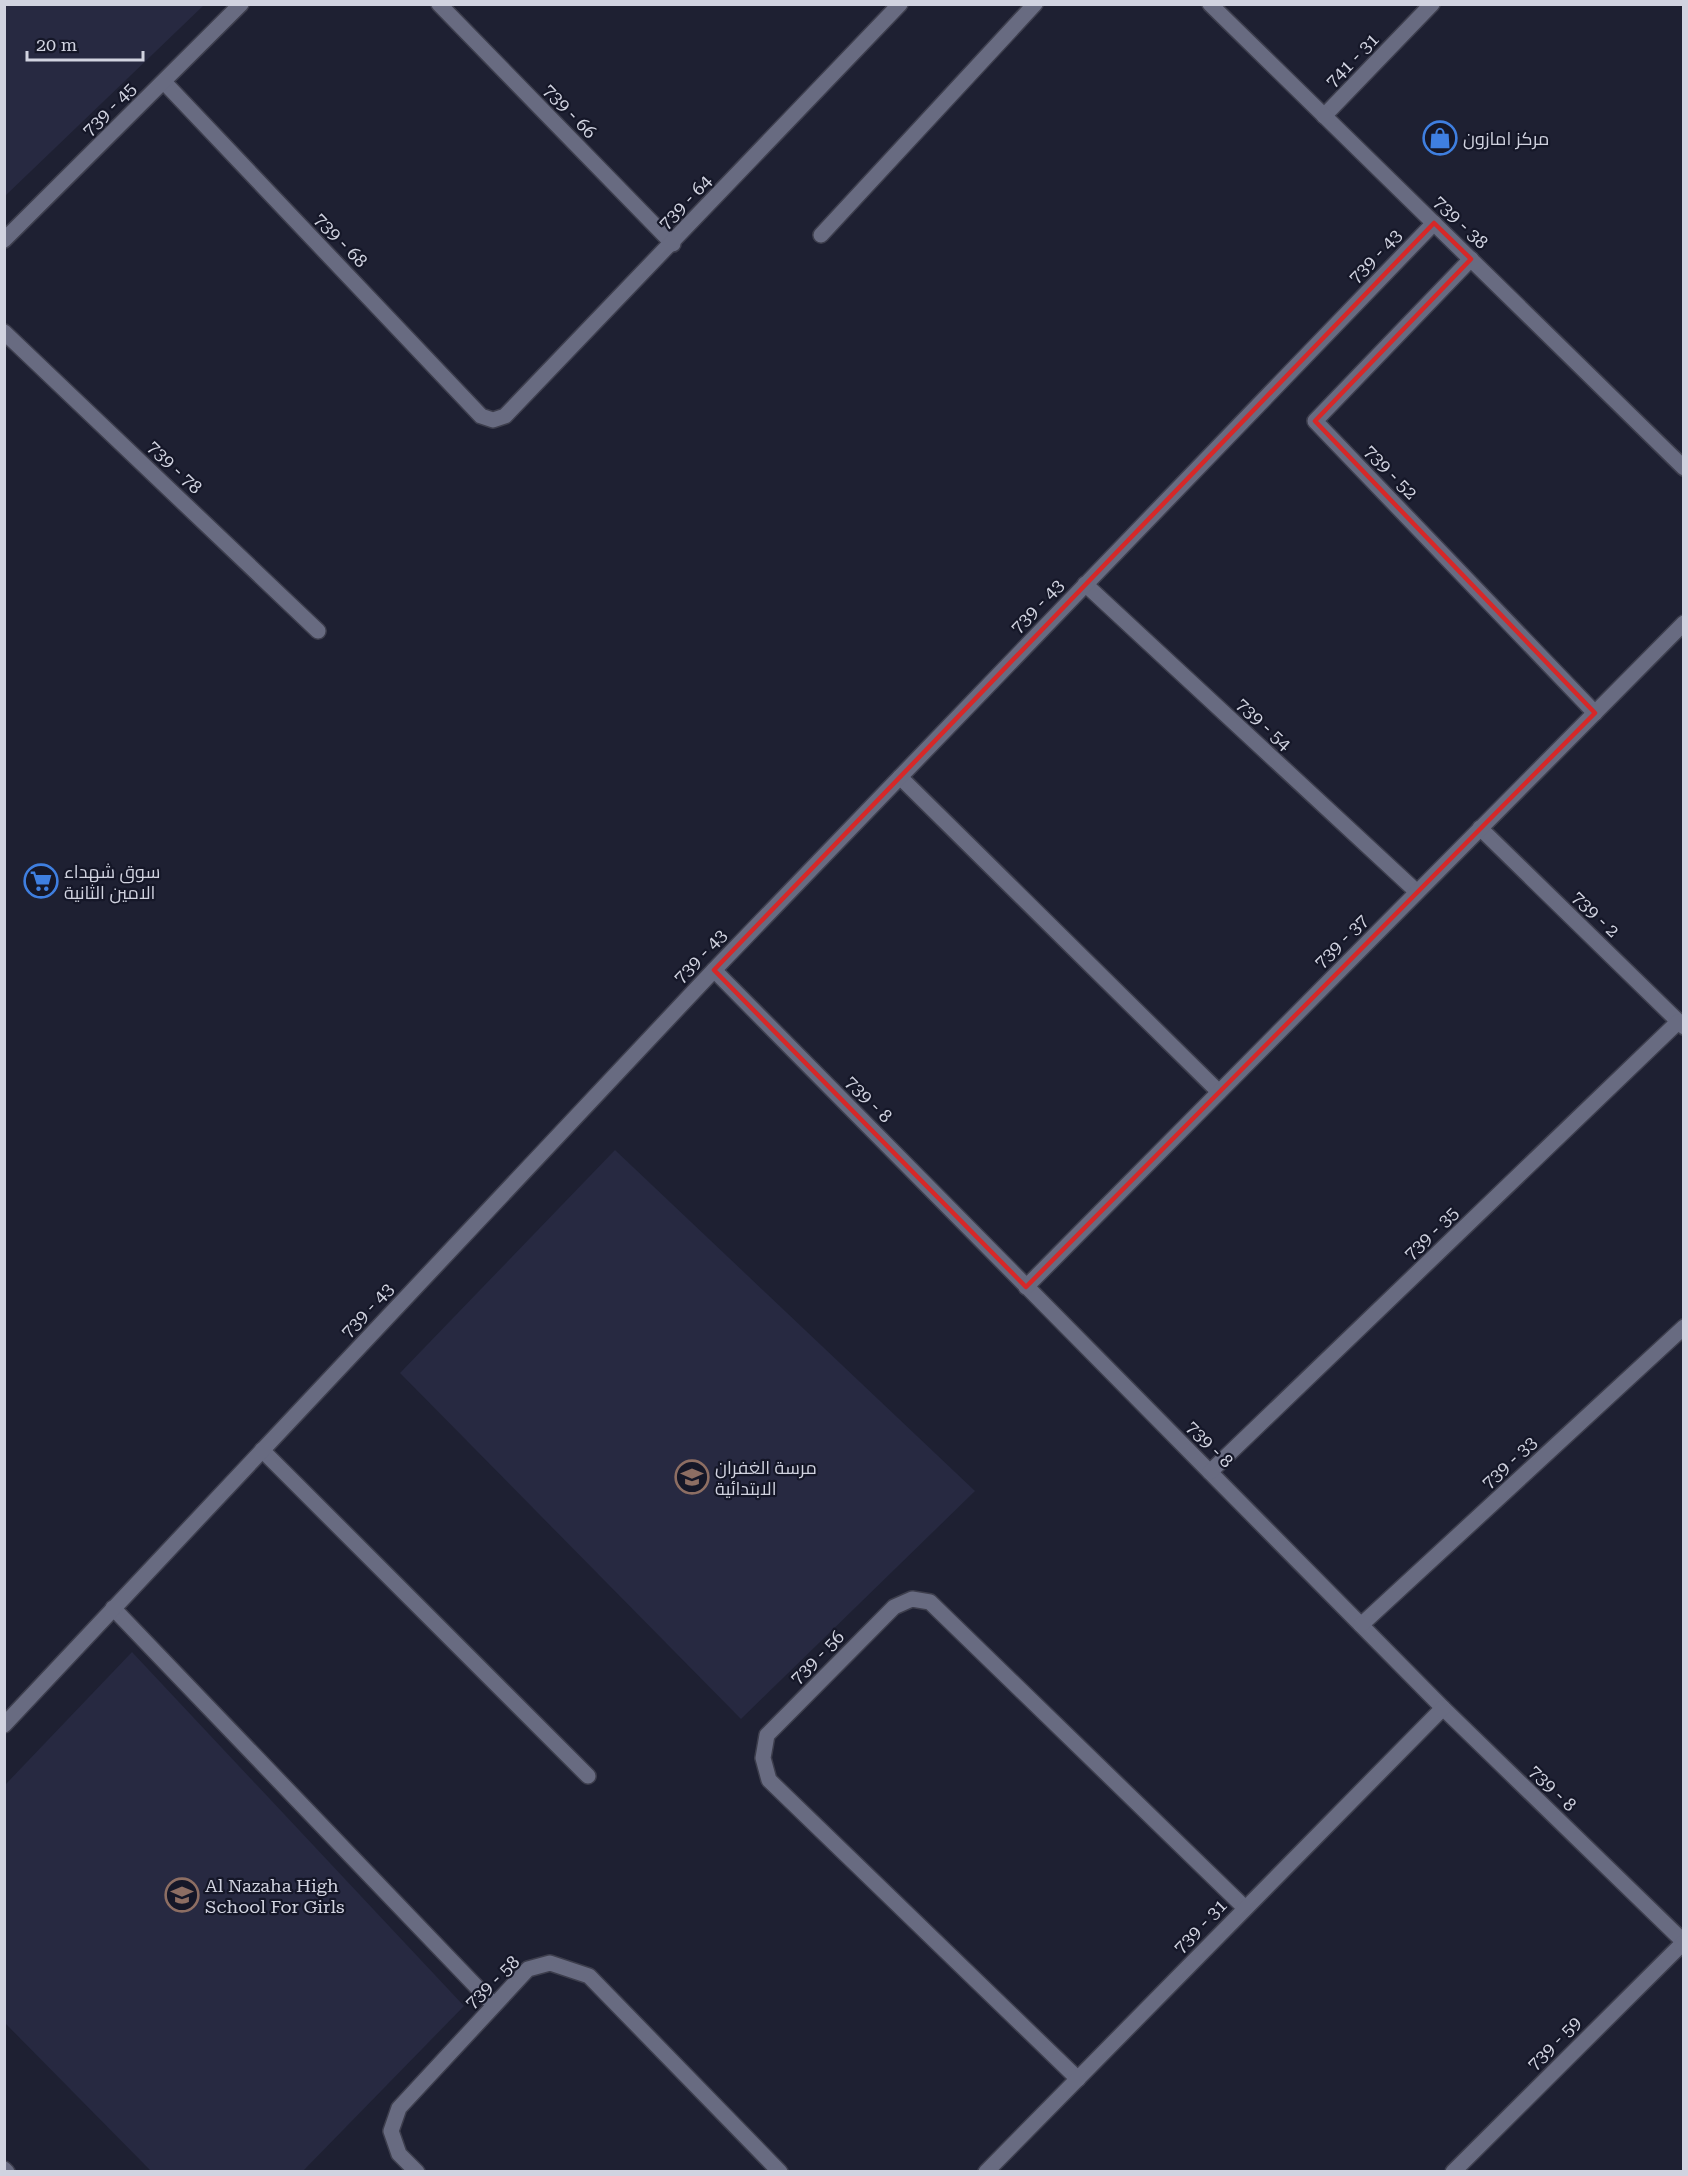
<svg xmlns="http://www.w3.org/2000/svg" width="1688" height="2176" font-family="'Roboto Serif',Cairo,serif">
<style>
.built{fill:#272941}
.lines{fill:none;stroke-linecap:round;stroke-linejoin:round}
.service-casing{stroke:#3d3e4d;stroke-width:18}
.minor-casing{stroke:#3d3e4d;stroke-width:18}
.tertiary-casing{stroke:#3d3e4d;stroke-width:18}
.service{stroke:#686b81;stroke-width:15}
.minor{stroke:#686b81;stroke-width:15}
.tertiary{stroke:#686b81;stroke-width:15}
.marked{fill:none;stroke:#d62828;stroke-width:4.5;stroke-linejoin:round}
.labels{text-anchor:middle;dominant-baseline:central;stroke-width:4.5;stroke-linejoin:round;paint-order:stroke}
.street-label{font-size:18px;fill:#d1d3e0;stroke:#151728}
.poi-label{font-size:18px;fill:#d1d3e0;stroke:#151728;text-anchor:start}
</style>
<rect width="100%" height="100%" fill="#1e2032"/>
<g class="built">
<polygon points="5,4 204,4 204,5 5,196"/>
<polygon points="615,1150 975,1491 741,1719 400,1373"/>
<polygon points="132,1652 464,2006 303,2171 151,2171 5,2023 5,1785"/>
</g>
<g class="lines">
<g class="service-casing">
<polyline id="service" points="821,235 1035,4"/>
</g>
<g class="minor-casing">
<g id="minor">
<polyline points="439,4 673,244"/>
<polyline points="164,82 481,416 493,420 505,416 900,4"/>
<polyline points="1324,116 1432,4"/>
<polyline points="4,240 241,4"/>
<polyline points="1471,259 1315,421 1595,713"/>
<polyline points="4,332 318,631"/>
<polyline points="1085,584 1417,892"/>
<polyline points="900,777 1219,1092"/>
<polyline points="1480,828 1684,1027"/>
<polyline points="714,970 1443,1708 1684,1942"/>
<polyline points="1026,1287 1684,623"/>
<polyline points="262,1450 588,1776"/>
<polyline points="1210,1472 1678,1022"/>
<polyline points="113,1608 494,2005"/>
<polyline points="1361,1625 1684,1327"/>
<polyline points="4,1725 714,970 1434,223"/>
<polyline points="1078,2079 769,1780 763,1758 767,1735 894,1607 912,1599 930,1602 1245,1908"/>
<polyline points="417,2172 399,2154 391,2131 399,2108 528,1969 550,1963 589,1976 780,2172"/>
<polyline points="986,2172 1443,1708"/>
<polyline points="1453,2172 1684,1942"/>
</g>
</g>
<g class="tertiary-casing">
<g id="tertiary">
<polyline points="1210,4 1684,468"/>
<polyline points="4,2169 7,2172"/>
</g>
</g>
<use href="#service" class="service"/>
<use href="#minor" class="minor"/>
<use href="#tertiary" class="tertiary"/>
</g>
<path class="marked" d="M1434 223 1471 259 1315 421 1595 713 1026 1287 714 970Z"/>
<defs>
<g id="shop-ring" transform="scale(1.725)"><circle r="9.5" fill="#151728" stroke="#3f7fe0" stroke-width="1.5"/><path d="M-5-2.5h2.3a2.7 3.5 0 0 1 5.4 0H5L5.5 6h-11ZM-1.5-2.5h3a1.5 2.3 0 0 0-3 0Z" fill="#3f7fe0"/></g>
<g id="supermarket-ring" transform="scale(1.725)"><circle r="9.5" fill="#151728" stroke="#3f7fe0" stroke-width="1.5"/><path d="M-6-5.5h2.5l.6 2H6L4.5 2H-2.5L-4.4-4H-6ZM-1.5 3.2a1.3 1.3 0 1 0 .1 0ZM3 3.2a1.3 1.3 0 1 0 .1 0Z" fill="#3f7fe0"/></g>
<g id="school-ring" transform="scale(1.725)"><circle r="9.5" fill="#151728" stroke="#8d6e63" stroke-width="1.5"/><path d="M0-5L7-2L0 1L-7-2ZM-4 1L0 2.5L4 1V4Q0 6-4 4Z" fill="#8d6e63"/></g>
</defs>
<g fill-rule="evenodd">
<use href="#shop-ring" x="1440" y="138"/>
<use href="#supermarket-ring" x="41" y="881"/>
<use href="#school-ring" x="692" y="1477"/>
<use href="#school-ring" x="182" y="1895"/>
</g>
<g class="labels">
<g class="street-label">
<text transform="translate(1352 60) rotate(-46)">741 - 31</text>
<text transform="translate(109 109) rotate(-45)">739 - 45</text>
<text transform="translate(570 111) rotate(46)">739 - 66</text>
<text transform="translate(685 202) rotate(-46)">739 - 64</text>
<text transform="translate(1461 222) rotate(44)">739 - 38</text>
<text transform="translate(341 240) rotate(46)">739 - 68</text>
<text transform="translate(1375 256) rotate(-46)">739 - 43</text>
<text transform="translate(175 467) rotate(44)">739 - 78</text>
<text transform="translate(1391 472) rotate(46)">739 - 52</text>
<text transform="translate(1037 606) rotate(-46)">739 - 43</text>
<text transform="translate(1264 724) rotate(43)">739 - 54</text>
<text transform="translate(1596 914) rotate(44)">739 - 2</text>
<text transform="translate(1341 941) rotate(-45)">739 - 37</text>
<text transform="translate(700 956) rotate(-46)">739 - 43</text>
<text transform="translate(869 1099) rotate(45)">739 - 8</text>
<text transform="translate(1431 1233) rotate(-44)">739 - 35</text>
<text transform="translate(367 1310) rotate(-47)">739 - 43</text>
<text transform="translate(1210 1444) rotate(45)">739 - 8</text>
<text transform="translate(1509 1462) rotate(-43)">739 - 33</text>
<text transform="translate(817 1657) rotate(-45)">739 - 56</text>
<text transform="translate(1553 1788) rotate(44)">739 - 8</text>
<text transform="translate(1200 1926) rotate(-46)">739 - 31</text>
<text transform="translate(492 1982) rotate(-44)">739 - 58</text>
<text transform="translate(1554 2043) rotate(-45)">739 - 59</text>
</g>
<g class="poi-label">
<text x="1463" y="138">مركز امازون</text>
<text x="64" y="871">سوق شهداء<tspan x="64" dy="21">الامين الثانية</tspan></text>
<text x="715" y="1467">مرسة الغفران<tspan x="715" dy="21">الابتدائية</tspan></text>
<text x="205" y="1885">Al Nazaha High<tspan x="205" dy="21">School For Girls</tspan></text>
</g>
</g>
<rect width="1688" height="2176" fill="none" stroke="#d1d3e0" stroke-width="12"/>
<path d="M27 51v9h116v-9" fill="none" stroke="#d1d3e0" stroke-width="3"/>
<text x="36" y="51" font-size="18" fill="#d1d3e0" stroke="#151728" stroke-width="4.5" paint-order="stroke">20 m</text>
</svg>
